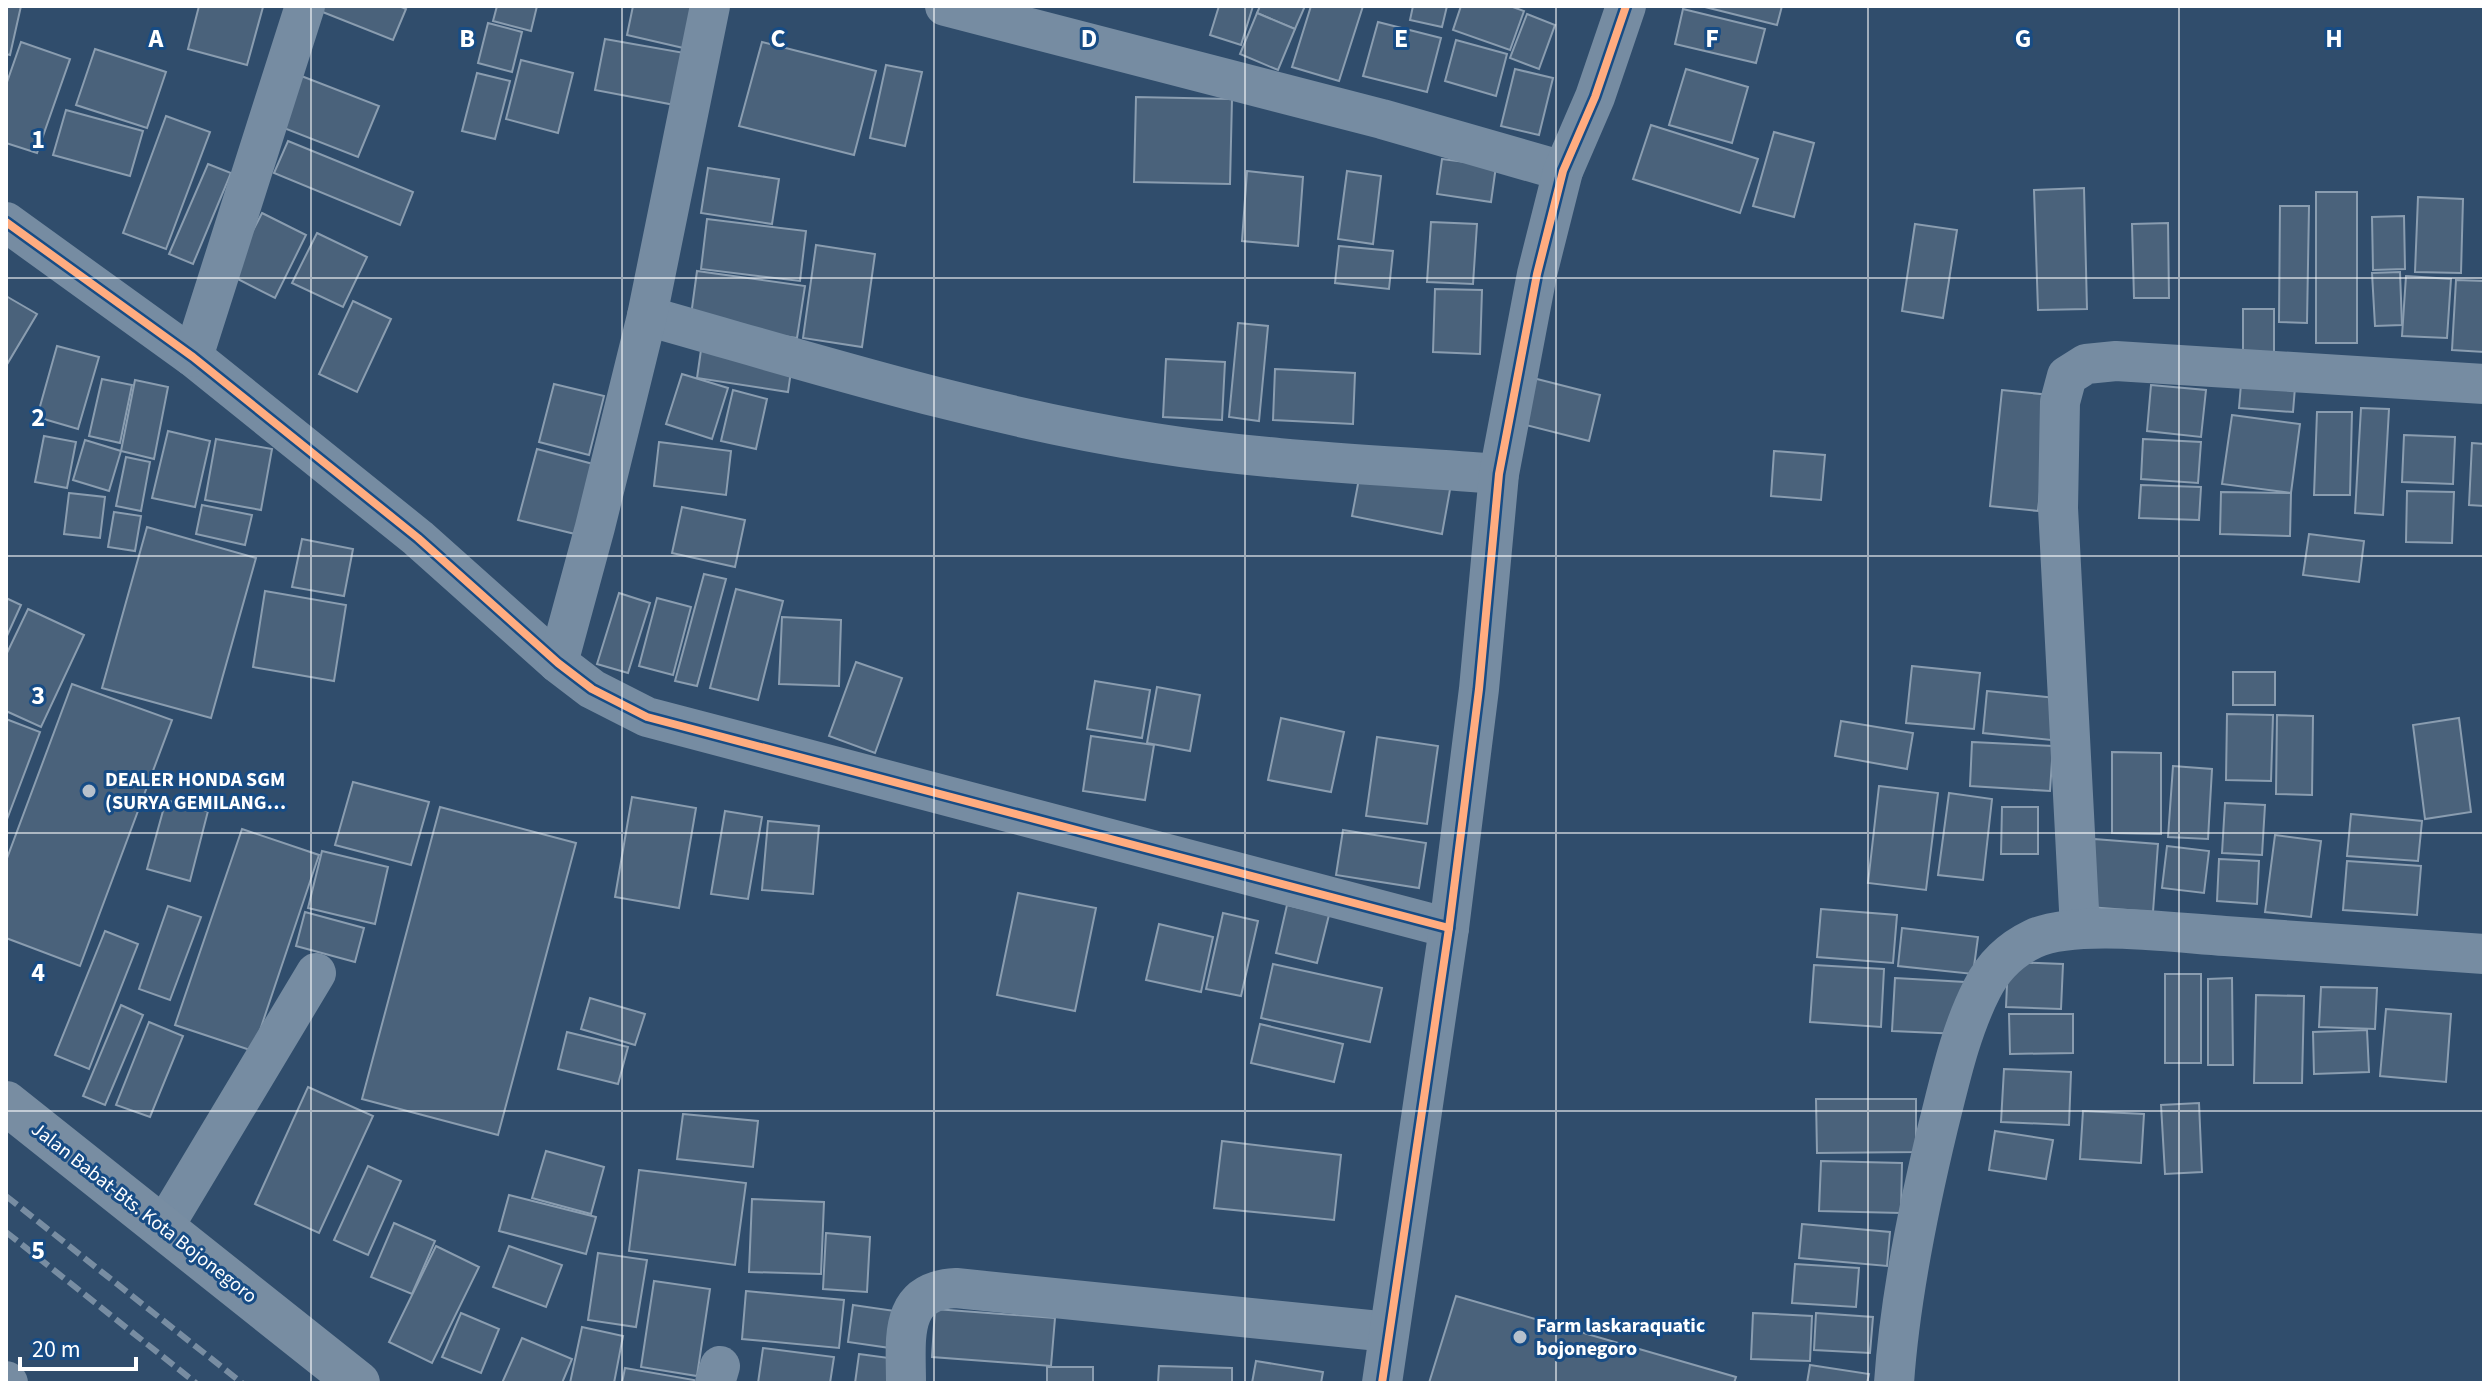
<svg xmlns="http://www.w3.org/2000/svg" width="2490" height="1389" font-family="'Source Sans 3',sans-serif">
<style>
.building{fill:#4a627b;stroke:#8a9db0;stroke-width:2}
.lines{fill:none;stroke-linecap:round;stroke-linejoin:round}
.street{stroke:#768ca2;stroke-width:40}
.highway{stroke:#788da2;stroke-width:44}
.rail{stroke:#788da2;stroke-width:6;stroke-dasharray:14 6;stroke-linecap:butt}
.cycleway-casing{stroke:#174c85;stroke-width:13}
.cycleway{stroke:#ffac80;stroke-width:8}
.grid{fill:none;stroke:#fff;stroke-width:2;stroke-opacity:0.55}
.poi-dot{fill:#b7c1cc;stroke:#174c85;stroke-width:3}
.labels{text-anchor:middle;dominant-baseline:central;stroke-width:6;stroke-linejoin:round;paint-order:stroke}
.poi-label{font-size:20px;font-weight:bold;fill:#fff;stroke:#174c85;text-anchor:start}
.street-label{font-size:20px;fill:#fff;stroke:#174c85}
.grid-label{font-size:26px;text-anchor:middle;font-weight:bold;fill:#fff;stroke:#174c85;stroke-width:6;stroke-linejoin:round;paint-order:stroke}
</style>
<rect width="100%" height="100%" fill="#304d6c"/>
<g class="building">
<polygon points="6,6 21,6 10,55 6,54"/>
<polygon points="199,6 263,7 247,65 188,49"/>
<polygon points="399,6 406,9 393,40 310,7"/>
<polygon points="497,6 537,6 531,31 493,21"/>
<polygon points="633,6 702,6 692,50 627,35"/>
<polygon points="1219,6 1253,6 1241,45 1210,35"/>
<polygon points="1260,6 1305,6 1295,29 1257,13"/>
<polygon points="1311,6 1363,6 1339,81 1292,67"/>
<polygon points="1413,6 1447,6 1442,27 1410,20"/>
<polygon points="1461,6 1510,6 1524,11 1510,50 1453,30"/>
<polygon points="1701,6 1782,6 1777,25"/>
<polygon points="1683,9 1765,29 1756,63 1675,44"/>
<polygon points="1257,13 1295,29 1278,70 1240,54"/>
<polygon points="1527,14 1555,25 1539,69 1510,58"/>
<polygon points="1378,22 1441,38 1427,92 1363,76"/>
<polygon points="488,23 522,32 512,72 478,63"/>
<polygon points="605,39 690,54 680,106 595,90"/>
<polygon points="1456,40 1507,54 1496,96 1445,81"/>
<polygon points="21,42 70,59 37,153 6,143 6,85"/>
<polygon points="762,42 876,71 854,155 739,126"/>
<polygon points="95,49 166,72 147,128 76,105"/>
<polygon points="521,60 573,73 558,133 506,119"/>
<polygon points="886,65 922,72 905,146 870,138"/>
<polygon points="1515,69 1553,78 1539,135 1501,126"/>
<polygon points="1686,69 1748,87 1732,143 1669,125"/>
<polygon points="291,72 379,106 358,157 271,123"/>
<polygon points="477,73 510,81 495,139 462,131"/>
<polygon points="1136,97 1232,99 1230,184 1134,182"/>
<polygon points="66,110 143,131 130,176 53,155"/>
<polygon points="166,116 210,132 166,249 123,233"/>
<polygon points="1651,125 1758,159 1740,213 1633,179"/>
<polygon points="1774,132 1814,143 1794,217 1753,206"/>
<polygon points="288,141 413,192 400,225 274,173"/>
<polygon points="1442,159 1496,166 1491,202 1437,194"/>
<polygon points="208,164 231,173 193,264 169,254"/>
<polygon points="708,168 779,179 772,224 701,213"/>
<polygon points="1247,171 1303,177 1298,246 1242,241"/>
<polygon points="1347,171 1381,176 1373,244 1338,239"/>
<polygon points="2084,188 2087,309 2038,310 2034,190"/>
<rect x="2316" y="192" width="41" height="151"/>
<polygon points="2418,197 2463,199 2461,273 2415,272"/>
<polygon points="2280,206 2309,206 2307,323 2279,322"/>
<polygon points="262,213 306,235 275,298 230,275"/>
<polygon points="2404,216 2405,269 2373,270 2372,217"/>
<polygon points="707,219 806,231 800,281 701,269"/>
<polygon points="1431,222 1477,224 1473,284 1427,282"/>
<polygon points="2168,223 2169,298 2134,298 2132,224"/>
<polygon points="1915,224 1957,230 1943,318 1902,311"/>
<polygon points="317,233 367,257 343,307 292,283"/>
<polygon points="816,245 875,254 862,347 803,338"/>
<polygon points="1339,246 1393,251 1389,289 1335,283"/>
<polygon points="697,271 805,286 797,338 690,323"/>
<polygon points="2400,272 2402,325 2375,326 2372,273"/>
<polygon points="2406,276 2451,279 2447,338 2402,336"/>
<polygon points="2456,280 2484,281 2484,352 2452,350"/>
<polygon points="1435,289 1482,290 1480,354 1433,352"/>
<polygon points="6,296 37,314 6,366"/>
<polygon points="353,301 391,319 357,392 319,374"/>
<rect x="2243" y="309" width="31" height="52"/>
<polygon points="1238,323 1268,326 1259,421 1229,417"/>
<polygon points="702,343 793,357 788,392 697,378"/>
<polygon points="57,346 99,357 78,429 37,417"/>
<polygon points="1166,359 1225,362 1222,420 1163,417"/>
<polygon points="1275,369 1355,373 1353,424 1273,420"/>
<polygon points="2242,372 2296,375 2293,412 2239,408"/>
<polygon points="682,374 728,388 712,439 666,424"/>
<polygon points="1533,378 1600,395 1589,441 1522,424"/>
<polygon points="102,379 132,385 120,443 89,436"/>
<polygon points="135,380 168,387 154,459 121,451"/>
<polygon points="554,384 604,396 589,455 539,442"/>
<polygon points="2151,385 2206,390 2201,437 2147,431"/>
<polygon points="733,390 767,399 756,449 721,441"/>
<polygon points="2002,390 2050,395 2038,511 1990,506"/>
<polygon points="2361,408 2389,409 2383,515 2355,513"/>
<polygon points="2317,412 2352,412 2350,495 2314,495"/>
<polygon points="2232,415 2300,424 2291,493 2222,484"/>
<polygon points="168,431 210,441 195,507 152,498"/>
<polygon points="2404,435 2455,437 2453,484 2402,482"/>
<polygon points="44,436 76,442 67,488 35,482"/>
<polygon points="216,439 272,449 261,510 205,500"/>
<polygon points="2143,439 2201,442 2198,483 2141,479"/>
<polygon points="85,440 121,451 109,491 73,480"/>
<polygon points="659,442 731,451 726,495 654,486"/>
<polygon points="2472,443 2484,444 2484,506 2469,505"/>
<polygon points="537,449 593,464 575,534 518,520"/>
<polygon points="1774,451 1825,455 1821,500 1771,496"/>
<polygon points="126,457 150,462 141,511 116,506"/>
<polygon points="1361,468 1451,484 1442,534 1352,516"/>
<polygon points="2141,485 2201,487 2199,520 2139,518"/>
<polygon points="2407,491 2454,492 2452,543 2406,542"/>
<polygon points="2221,492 2291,493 2290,536 2220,534"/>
<polygon points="69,493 105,497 100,538 64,534"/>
<polygon points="202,505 252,515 245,545 196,534"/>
<polygon points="682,507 745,520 735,567 672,553"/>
<polygon points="114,512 141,516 135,551 108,547"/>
<polygon points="147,527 256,558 211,718 102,688"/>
<polygon points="2309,534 2364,541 2359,582 2303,575"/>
<polygon points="302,539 353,549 344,596 292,587"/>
<polygon points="704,574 726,579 697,686 675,681"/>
<polygon points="736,589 783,601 758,700 710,688"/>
<polygon points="265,591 346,605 334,681 253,667"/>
<polygon points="619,593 650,603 628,673 597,664"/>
<polygon points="6,598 21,605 6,638"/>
<polygon points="657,598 691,607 673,675 639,666"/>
<polygon points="28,609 84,635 41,727 6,711 6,655"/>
<polygon points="782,617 841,620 839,686 779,684"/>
<polygon points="856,662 902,678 875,753 829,736"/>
<polygon points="1912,666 1980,673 1974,729 1906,723"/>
<rect x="2233" y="672" width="42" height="33"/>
<polygon points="1095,681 1150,690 1142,738 1087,729"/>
<polygon points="72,684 172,720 80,966 6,938 6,861"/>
<polygon points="1157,687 1200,695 1190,751 1147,743"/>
<polygon points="1987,691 2056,698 2051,740 1983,733"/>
<polygon points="2227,714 2273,715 2271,781 2226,780"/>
<polygon points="2277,715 2313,716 2312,795 2276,794"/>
<polygon points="1281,718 1344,732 1331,792 1268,780"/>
<polygon points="2459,718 2471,812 2425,819 2413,725"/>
<polygon points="6,719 40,732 6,822"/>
<polygon points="1841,721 1913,733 1907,769 1835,756"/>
<polygon points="1091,736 1154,745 1145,800 1083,791"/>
<polygon points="1377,737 1438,746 1427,824 1366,816"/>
<polygon points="1972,742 2053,746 2050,791 1970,786"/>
<polygon points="2112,752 2161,753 2161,834 2112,833"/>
<polygon points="2173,766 2212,769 2208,839 2168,837"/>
<polygon points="353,782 429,802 411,865 335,845"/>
<polygon points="1879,786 1938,793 1926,890 1868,883"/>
<polygon points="1949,793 1992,799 1983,880 1938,875"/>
<polygon points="632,797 696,808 679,908 615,897"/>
<polygon points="166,800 208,811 190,881 147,869"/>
<polygon points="2225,803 2265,805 2262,855 2222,853"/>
<polygon points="440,807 576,843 498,1135 362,1099"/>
<polygon points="2002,807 2038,807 2038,854 2001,854"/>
<polygon points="725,811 762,817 748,899 711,894"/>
<polygon points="2351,814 2422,821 2418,861 2347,856"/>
<polygon points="768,821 819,826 813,894 762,890"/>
<polygon points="242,829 319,855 253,1051 175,1025"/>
<polygon points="1343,830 1426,843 1419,888 1336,875"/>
<polygon points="2275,835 2321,841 2311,917 2265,912"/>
<polygon points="2094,839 2158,844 2153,912 2089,907"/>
<polygon points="2167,846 2209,851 2204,893 2162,888"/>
<polygon points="322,851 388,867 375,924 308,908"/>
<polygon points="2219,859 2259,861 2257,904 2217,901"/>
<polygon points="2347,861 2421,866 2417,915 2343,910"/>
<polygon points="1018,893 1096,908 1075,1011 997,995"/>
<polygon points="1287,905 1329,915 1317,963 1276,953"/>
<polygon points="168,906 201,917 170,1000 139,989"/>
<polygon points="1821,909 1897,915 1893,963 1817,957"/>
<polygon points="305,912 364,928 355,962 296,946"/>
<polygon points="1223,913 1258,921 1241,996 1206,989"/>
<polygon points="1159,924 1213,937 1201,992 1146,980"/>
<polygon points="1902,928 1978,937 1973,974 1898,966"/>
<polygon points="105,931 138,944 89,1069 55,1055"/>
<polygon points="2008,962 2063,964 2061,1009 2006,1007"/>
<polygon points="1273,964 1382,988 1370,1042 1261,1018"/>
<polygon points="1814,965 1884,969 1881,1027 1810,1022"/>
<rect x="2165" y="974" width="36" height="89"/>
<polygon points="1895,978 1965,982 1961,1034 1892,1031"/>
<polygon points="2232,978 2233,1065 2208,1065 2208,979"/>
<polygon points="2321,987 2377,988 2375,1029 2319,1027"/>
<polygon points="2256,995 2304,996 2302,1083 2254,1083"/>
<polygon points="590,998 645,1014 635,1045 581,1029"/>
<polygon points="121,1005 143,1015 105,1105 83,1096"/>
<polygon points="2386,1009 2451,1014 2446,1082 2380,1076"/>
<polygon points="2009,1014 2073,1014 2073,1053 2010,1054"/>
<polygon points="149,1022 183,1036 150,1117 116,1105"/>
<polygon points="1260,1024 1343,1044 1334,1082 1251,1063"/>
<polygon points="2367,1030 2369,1072 2314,1074 2313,1032"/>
<polygon points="567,1032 628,1047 618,1084 558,1069"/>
<polygon points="2004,1069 2071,1072 2069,1125 2001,1122"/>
<polygon points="308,1087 373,1116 319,1233 255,1204"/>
<polygon points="1816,1099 1916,1099 1916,1152 1817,1153"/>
<polygon points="2199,1103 2202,1172 2165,1174 2161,1105"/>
<polygon points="2083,1111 2144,1114 2141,1163 2080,1159"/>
<polygon points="683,1114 758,1121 753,1167 677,1159"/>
<polygon points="1995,1131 2053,1140 2046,1179 1989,1170"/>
<polygon points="1222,1141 1341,1155 1334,1220 1214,1208"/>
<polygon points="546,1151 604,1167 591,1214 532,1198"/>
<polygon points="1821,1161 1902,1163 1901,1213 1819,1211"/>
<polygon points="368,1166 401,1181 368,1255 334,1240"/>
<polygon points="639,1170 746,1183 735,1265 629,1251"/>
<polygon points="509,1195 596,1217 586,1254 499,1231"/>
<polygon points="752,1199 824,1202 821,1274 749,1272"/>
<polygon points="394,1223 435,1241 412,1294 371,1277"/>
<polygon points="1802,1224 1890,1232 1887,1266 1799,1258"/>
<polygon points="826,1233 870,1237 867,1292 823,1289"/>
<polygon points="436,1246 479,1267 432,1363 389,1342"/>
<polygon points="509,1246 562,1265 546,1307 493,1287"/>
<polygon points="598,1253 647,1260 636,1327 588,1320"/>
<polygon points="1795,1264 1859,1268 1856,1307 1792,1303"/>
<polygon points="654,1281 710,1289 697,1376 641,1367"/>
<polygon points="746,1291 844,1300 839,1348 742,1339"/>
<polygon points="1456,1296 1736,1377 1734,1383 1429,1383"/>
<polygon points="853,1305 902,1312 897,1349 848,1342"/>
<polygon points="935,1309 1055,1318 1051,1366 932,1357"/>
<polygon points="461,1313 499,1329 481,1373 442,1357"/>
<polygon points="1753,1313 1812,1316 1810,1361 1751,1359"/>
<polygon points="1816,1313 1873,1317 1870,1353 1814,1350"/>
<polygon points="582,1327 623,1336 614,1383 570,1383"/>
<polygon points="522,1338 572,1359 562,1383 502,1383"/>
<polygon points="763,1348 834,1357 830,1383 758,1383"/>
<polygon points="859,1354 904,1360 901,1383 855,1383"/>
<polygon points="1256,1361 1323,1372 1321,1383 1252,1383"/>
<polygon points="1810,1365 1869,1374 1867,1383 1807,1383"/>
<polygon points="1159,1366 1232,1368 1232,1383 1158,1383"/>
<rect x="1047" y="1367" width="46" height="16"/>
<polygon points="625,1368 694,1380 694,1383 622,1383"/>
</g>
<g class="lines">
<g class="street">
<polyline points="945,6 1382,119 1563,171"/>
<polyline points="6,222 193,357 418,538 558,663 592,689 647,717 1449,928"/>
<path d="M647 316C814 363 982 416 1154 443 1267 461 1384 465 1499 474"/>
<polyline points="193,357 305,6"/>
<polyline points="558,663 595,527 647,316 710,6"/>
<polyline points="2080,929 2058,508 2060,402 2067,376 2086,364 2116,361 2484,384"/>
<polyline points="163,1228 316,973"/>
<polyline points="6,1381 8,1383"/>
<polyline points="715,1383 720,1366"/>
<path d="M906 1383C906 1338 898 1291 956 1288L1389 1332"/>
<polyline points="1382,1383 1449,928 1479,689 1499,474 1537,274 1563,171 1595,97 1626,6"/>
<path d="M1894 1383C1900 1297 1918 1210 1938 1127 1950 1080 1960 1032 1982 989 1993 967 2010 950 2033 939 2075 919 2176 933 2225 936 2311 942 2398 948 2484 954"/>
</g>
<polyline class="highway" points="6,1103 358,1383"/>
<g class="rail">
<polyline points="6,1196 242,1383"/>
<polyline points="6,1232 196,1383"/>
</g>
<g class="cycleway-casing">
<g id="cycleway">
<polyline points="6,222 193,357 418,538 558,663 592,689 647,717 1449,928"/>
<polyline points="1382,1383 1449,928 1479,689 1499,474 1537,274 1563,171 1595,97 1626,6"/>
</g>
</g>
<use href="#cycleway" class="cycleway"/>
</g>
<path class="grid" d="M311 6V1383M622 6V1383M934 6V1383M1245 6V1383M1556 6V1383M1868 6V1383M2179 6V1383M6 278H2484M6 556H2484M6 833H2484M6 1111H2484"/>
<g class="poi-dot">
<circle cx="89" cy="791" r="8"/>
<circle cx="1520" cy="1337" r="8"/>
</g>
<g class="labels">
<g class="poi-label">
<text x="105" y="780">DEALER HONDA SGM<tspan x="105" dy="23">(SURYA GEMILANG…</tspan></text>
<text x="1536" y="1326">Farm laskaraquatic<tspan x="1536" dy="23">bojonegoro</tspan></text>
</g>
<g class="street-label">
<text transform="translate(144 1213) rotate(38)">Jalan Babat-Bts. Kota Bojonegoro</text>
</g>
</g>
<g class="grid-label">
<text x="156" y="47">A</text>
<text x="467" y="47">B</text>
<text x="778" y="47">C</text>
<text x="1089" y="47">D</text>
<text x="1401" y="47">E</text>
<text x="1712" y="47">F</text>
<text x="2023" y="47">G</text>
<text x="2334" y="47">H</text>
<text x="38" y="148">1</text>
<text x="38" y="426">2</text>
<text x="38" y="704">3</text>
<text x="38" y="981">4</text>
<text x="38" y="1259">5</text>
</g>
<rect width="2490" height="1389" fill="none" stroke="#ffffff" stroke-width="16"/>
<path d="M20 1357v12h116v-12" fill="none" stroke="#ffffff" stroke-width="4"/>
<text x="32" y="1357" font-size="24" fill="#ffffff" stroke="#174c85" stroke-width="6" paint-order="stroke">20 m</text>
</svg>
